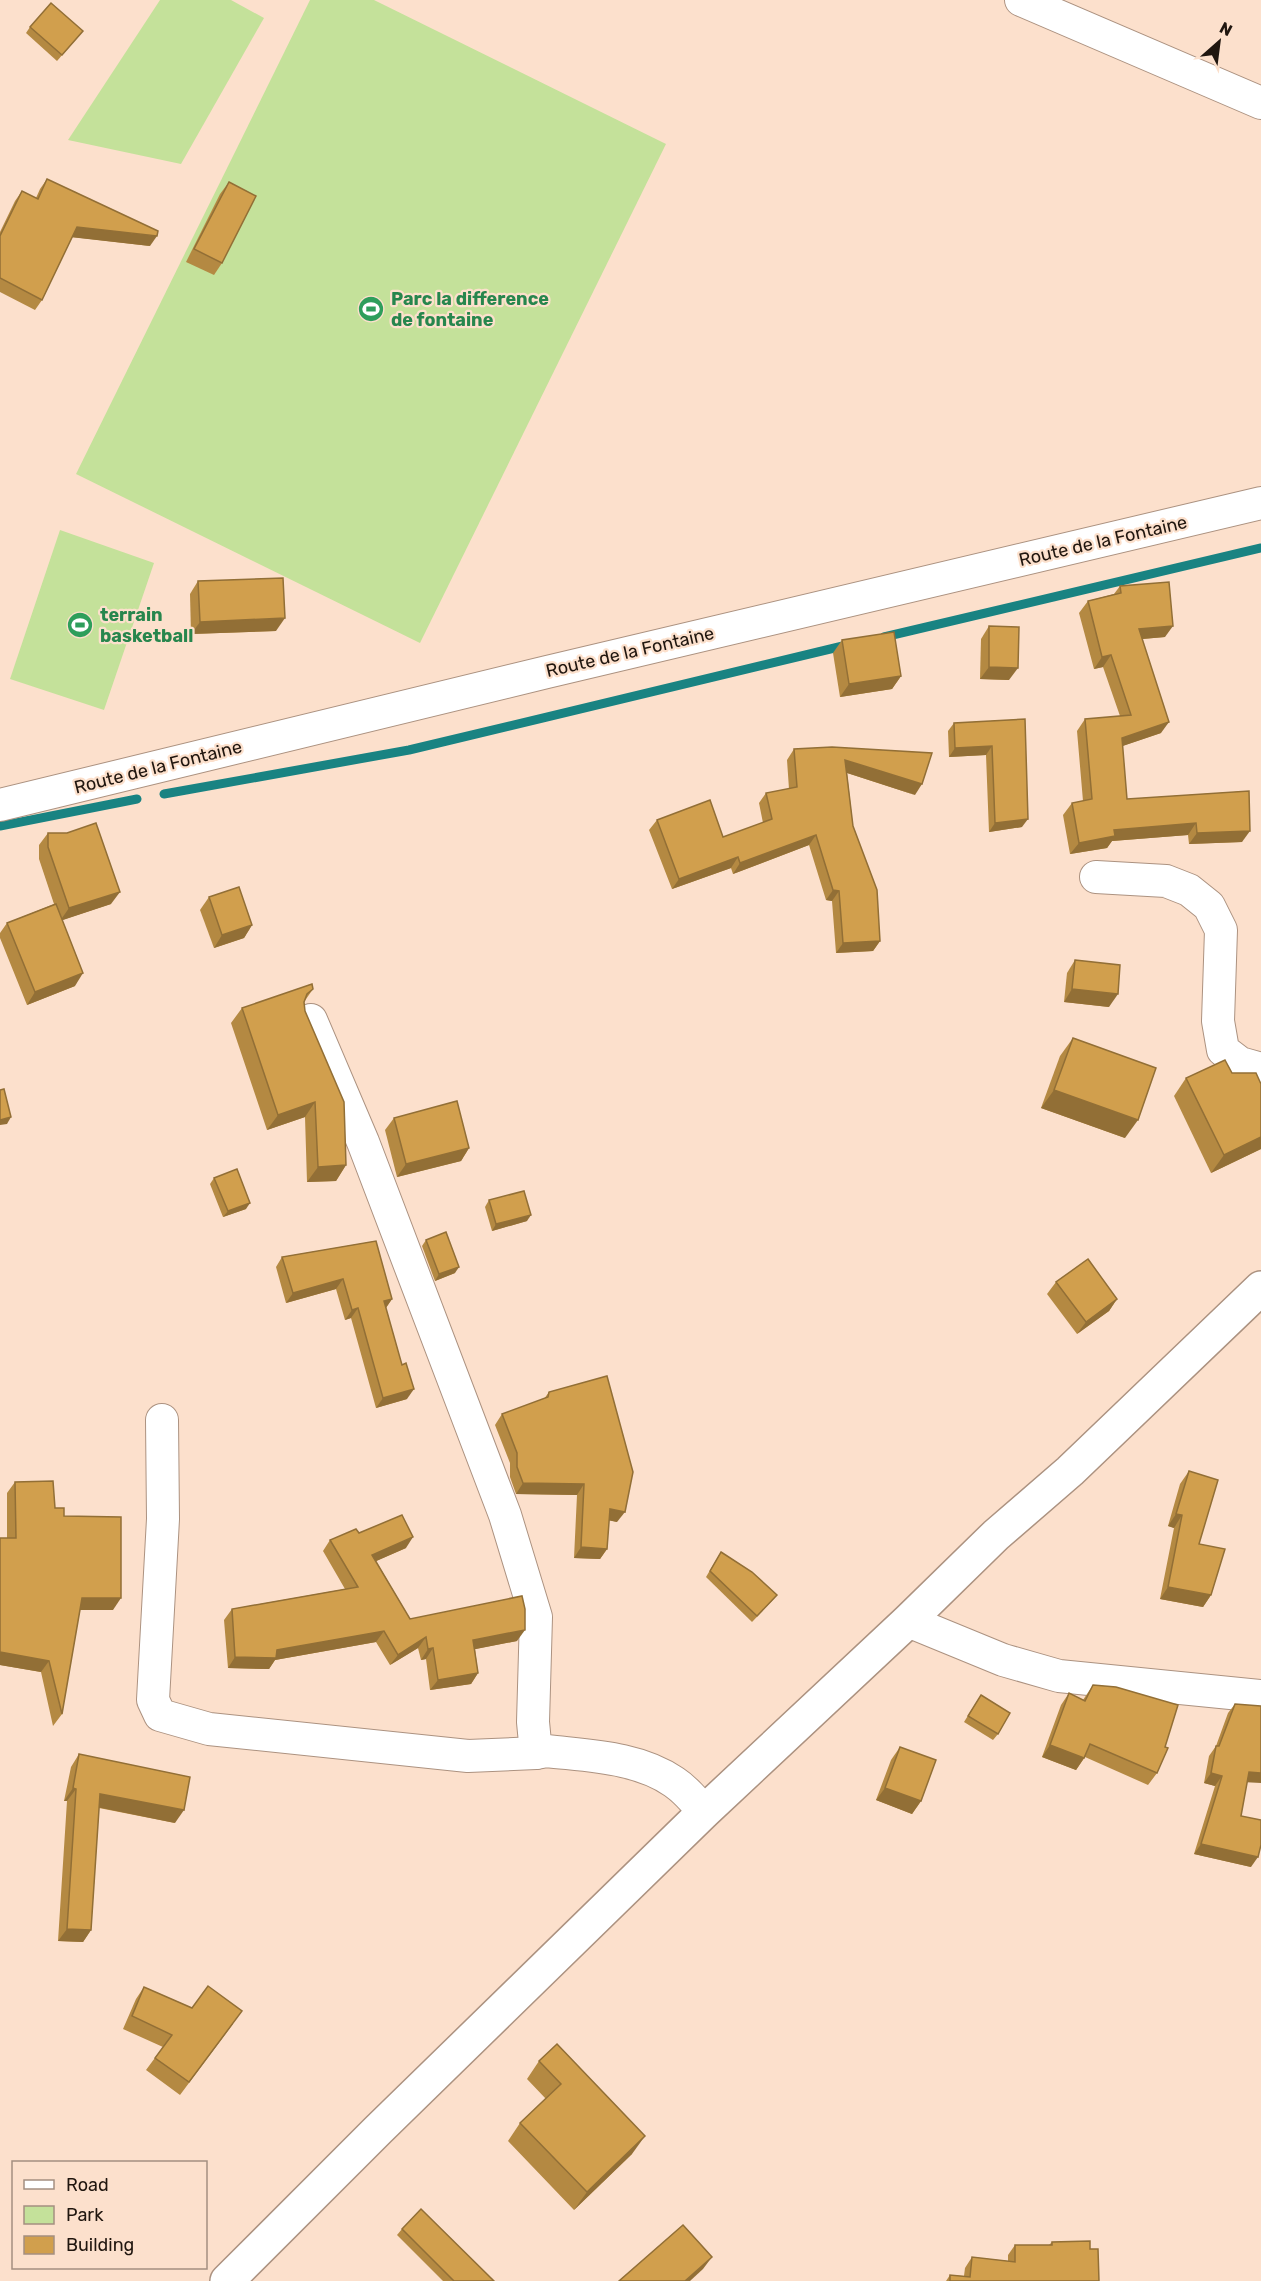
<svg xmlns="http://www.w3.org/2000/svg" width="1261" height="2281" font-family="Rubik,sans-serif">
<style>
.green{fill:#c4e19a}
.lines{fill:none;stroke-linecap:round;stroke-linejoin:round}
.stream{stroke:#198382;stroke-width:9}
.minor-casing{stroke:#ac9280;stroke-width:34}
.major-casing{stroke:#ac9280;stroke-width:36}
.minor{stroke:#fff;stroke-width:32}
.major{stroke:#fff;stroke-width:33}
.wall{fill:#b48942}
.shaded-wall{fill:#926f36}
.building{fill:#d19f4d;stroke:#926f36;stroke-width:1.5}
.labels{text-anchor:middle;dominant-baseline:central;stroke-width:4.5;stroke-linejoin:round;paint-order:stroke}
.leisure-label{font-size:18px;font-weight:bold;fill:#27864d;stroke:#fce0cc;text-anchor:start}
.street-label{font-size:18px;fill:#20160f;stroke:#fce0cc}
</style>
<rect width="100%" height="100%" fill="#fce0cc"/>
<g class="green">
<polygon points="160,0 231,0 264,18 181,164 68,140"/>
<polygon points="310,0 374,0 666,144 420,643 76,474"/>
<polygon points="60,530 154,563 104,710 10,679"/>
</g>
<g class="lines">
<g class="stream">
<polyline points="884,637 1261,548"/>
<polyline points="164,794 409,750 847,645"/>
<polyline points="0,826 137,799"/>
</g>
<g class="minor-casing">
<g id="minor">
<polyline points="1021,0 1261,103"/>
<polyline points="0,805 547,672 1261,503"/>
<polyline points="1096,877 1166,881 1189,890 1209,906 1221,930 1218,1021 1223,1050 1240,1063 1261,1069"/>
<path d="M311 1020 363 1142 505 1515 536 1617 533 1722 536 1753 547 1751C589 1756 638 1757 674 1782 686 1790 695 1801 704 1812"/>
<polyline points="162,1420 163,1519 153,1700 160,1715 209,1729 468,1756 536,1753"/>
<polyline points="908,1621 1003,1660 1059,1676 1261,1696"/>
</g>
</g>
<g class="major-casing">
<polyline id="major" points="227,2281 378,2130 704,1812 908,1621 996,1535 1070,1471 1261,1288"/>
</g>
<use href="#minor" class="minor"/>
<use href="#major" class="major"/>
</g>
<g class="wall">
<polygon points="30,27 83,31 57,61 26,33"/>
<polygon points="47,179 150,246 72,237 42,300 35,310 0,292 0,232 15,201 22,191 36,198 40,189"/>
<polygon points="229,182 222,263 214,275 186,262 220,194"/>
<polygon points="198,581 276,631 191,634 190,594"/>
<polygon points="1120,586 1165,637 1142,639 1161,733 1122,746 1127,799 1249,791 1242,842 1189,844 1188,835 1112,841 1107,848 1070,854 1063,815 1072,803 1083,801 1077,731 1085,719 1120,716 1103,667 1094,669 1079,613 1088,601 1114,594"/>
<polygon points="989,626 1009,680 980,679 981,639"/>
<polygon points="842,640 901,676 892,689 840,697 833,653"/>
<polygon points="1025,719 1022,827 989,832 986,755 949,757 948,731 954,723"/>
<polygon points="794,749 915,795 847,773 853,826 880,941 873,951 836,953 832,901 826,900 809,845 733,874 731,868 672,889 649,830 657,820 723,837 763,823 759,803 766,793 789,789 787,760"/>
<polygon points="48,833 111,904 62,920 75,986 27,1005 0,938 0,933 7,923 54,904 39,859 39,845"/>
<polygon points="209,897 252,925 244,938 214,948 200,910"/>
<polygon points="1075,960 1109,1007 1064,1002 1067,973"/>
<polygon points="313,989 304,1002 305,1011 346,1165 336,1181 307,1182 305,1117 267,1130 231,1023 242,1008"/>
<polygon points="1073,1038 1125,1138 1041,1108 1060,1056"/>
<polygon points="1232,1073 1261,1084 1261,1149 1211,1173 1174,1096 1186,1078"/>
<polygon points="394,1118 469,1148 461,1161 397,1177 385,1130"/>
<polygon points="214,1178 246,1209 223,1217 210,1184"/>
<polygon points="489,1200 527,1221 492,1231 485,1207"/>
<polygon points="426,1240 455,1273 435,1281 422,1246"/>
<polygon points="376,1241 392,1299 386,1308 402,1365 407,1399 376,1408 351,1318 345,1320 336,1289 286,1303 276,1267 282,1257"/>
<polygon points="1056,1282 1117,1299 1109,1311 1077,1334 1047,1294"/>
<polygon points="549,1392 617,1522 609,1520 607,1549 600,1559 574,1558 577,1495 516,1494 510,1477 510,1463 495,1425 502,1414 544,1399"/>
<polygon points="1189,1471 1199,1544 1211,1595 1203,1607 1160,1599 1174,1528 1168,1526 1180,1484"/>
<polygon points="15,1482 55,1508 64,1516 113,1610 80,1610 62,1714 53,1726 41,1672 0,1665 0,1538 7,1538 7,1493"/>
<polygon points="359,1533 406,1548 376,1561 410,1619 517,1641 475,1649 478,1673 471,1684 430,1690 426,1659 421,1660 418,1648 390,1665 376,1642 275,1660 269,1669 228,1668 224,1620 232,1609 345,1589 323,1551 330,1540"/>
<polygon points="721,1552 777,1595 772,1601 752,1622 706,1577"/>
<polygon points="1093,1685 1157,1773 1148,1785 1085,1757 1076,1770 1042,1757 1061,1705 1069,1693 1083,1700"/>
<polygon points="981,1695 998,1734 993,1740 964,1722"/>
<polygon points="1235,1704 1247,1782 1241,1816 1251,1867 1194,1854 1215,1786 1204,1783 1209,1756 1216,1746 1228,1713"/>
<polygon points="900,1747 921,1801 912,1814 876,1800 891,1760"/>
<polygon points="79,1754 175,1823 99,1808 91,1930 83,1942 58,1941 67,1801 64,1801 71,1767"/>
<polygon points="144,1987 192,2008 233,2024 180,2095 146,2070 163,2047 123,2029 136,1999"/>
<polygon points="539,2061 632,2154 574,2210 508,2141 520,2123 546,2099 527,2079"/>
<polygon points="402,2229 494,2281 443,2281 397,2235"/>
<polygon points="1052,2242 1090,2249 1099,2281 946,2281 950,2275 964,2276 965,2268 972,2257 1008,2261 1008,2255 1015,2245 1049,2245"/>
</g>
<g class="shaded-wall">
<polygon points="77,227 157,236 150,246 70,237"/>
<polygon points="285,618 276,631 191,634 200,622"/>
<polygon points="1173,626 1165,637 1131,640 1139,629"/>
<polygon points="1111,655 1103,667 1094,669 1102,657"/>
<polygon points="989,667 1018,668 1009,680 980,679"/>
<polygon points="901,676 892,689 840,697 849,684"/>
<polygon points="1169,722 1161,733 1114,749 1122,738"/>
<polygon points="992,746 986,755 949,757 955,748"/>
<polygon points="845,760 922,784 915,795 838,770"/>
<polygon points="1028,819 1022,827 989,832 995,823"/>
<polygon points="1196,823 1188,835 1112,841 1107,848 1070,854 1079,843 1114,830"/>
<polygon points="1250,831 1242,842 1189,844 1197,833"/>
<polygon points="816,835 809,845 733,874 740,863"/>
<polygon points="738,857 731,868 672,889 679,879"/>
<polygon points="833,890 839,891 832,901 826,900"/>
<polygon points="120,892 111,904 60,921 69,908"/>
<polygon points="252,925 244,938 214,948 222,935"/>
<polygon points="880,941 873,951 836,953 843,943"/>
<polygon points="83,973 75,986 27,1005 35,992"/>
<polygon points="1072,989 1118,994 1109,1007 1064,1002"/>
<polygon points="1054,1090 1138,1120 1125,1138 1041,1108"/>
<polygon points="315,1102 305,1117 267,1130 278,1115"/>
<polygon points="11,1117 7,1124 0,1125 0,1120"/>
<polygon points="1261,1137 1261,1149 1211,1173 1224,1155"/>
<polygon points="469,1148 461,1161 397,1177 406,1164"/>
<polygon points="346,1165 336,1181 307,1182 318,1167"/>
<polygon points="250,1203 246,1209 223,1217 228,1211"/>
<polygon points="531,1215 527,1221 492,1231 496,1224"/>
<polygon points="459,1267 455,1273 435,1281 439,1274"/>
<polygon points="343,1279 336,1289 286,1303 293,1293"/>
<polygon points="392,1299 385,1309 384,1301"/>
<polygon points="1117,1299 1109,1311 1077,1334 1086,1322"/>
<polygon points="358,1308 351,1318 345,1320 352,1310"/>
<polygon points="414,1389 407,1399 376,1408 383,1398"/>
<polygon points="523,1483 584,1484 577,1495 516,1494"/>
<polygon points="610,1509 625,1512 617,1522 602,1519"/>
<polygon points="1176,1514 1182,1515 1174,1528 1168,1526"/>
<polygon points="413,1537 406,1548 365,1566 372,1555"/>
<polygon points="581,1547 607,1549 600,1559 574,1558"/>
<polygon points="1168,1587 1211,1595 1203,1607 1160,1599"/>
<polygon points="82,1598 121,1598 113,1610 74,1610"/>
<polygon points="525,1630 517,1641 466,1651 473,1640"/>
<polygon points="384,1631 376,1642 275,1660 269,1669 228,1668 235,1657"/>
<polygon points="426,1637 418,1648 390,1665 398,1655"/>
<polygon points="433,1648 426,1659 421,1660 428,1649"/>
<polygon points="0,1652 49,1661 41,1672 0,1665"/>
<polygon points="478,1673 471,1684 430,1690 438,1680"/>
<polygon points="1050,1745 1084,1758 1076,1770 1042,1757"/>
<polygon points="1249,1772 1261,1773 1261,1783 1242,1782"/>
<polygon points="1211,1773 1222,1776 1215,1786 1204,1783"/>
<polygon points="73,1788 76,1789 67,1801 64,1801"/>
<polygon points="885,1788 921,1801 912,1814 876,1800"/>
<polygon points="100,1794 184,1810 175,1823 92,1806"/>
<polygon points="1201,1844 1258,1857 1251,1867 1194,1854"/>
<polygon points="67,1929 91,1930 83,1942 58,1941"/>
<polygon points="645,2136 632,2154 574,2210 587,2192"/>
<polygon points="712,2257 703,2269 690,2281 685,2281"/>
</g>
<g class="building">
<polygon points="51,3 83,31 62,55 30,27"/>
<polygon points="47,179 158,231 157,236 77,227 42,300 0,278 0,236 22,191 38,199"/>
<polygon points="229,182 256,196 222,263 194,249"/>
<polygon points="283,578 285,618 200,622 198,581"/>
<polygon points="1169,582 1173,626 1139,629 1169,722 1122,738 1127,799 1249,791 1250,831 1197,833 1196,823 1114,830 1115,836 1079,843 1072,803 1092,799 1085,719 1131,715 1111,655 1102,657 1088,601 1121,593 1120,586"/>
<polygon points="989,626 1019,627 1018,668 989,667"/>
<polygon points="894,632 901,676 849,684 842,640"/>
<polygon points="1025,719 1028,819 995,823 992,746 955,748 954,723"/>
<polygon points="832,747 932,753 922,784 845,760 853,826 877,890 880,941 843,943 839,891 833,890 816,835 740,863 738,857 679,879 657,820 710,800 723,837 772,819 766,793 797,787 794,749"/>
<polygon points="96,823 120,892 69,908 48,847 48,833 67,833"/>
<polygon points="239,887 252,925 222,935 209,897"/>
<polygon points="56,904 83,973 35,992 7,923"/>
<polygon points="1075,960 1120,965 1118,994 1072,989"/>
<polygon points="312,984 313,989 307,994 304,1002 305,1011 344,1102 346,1165 318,1167 315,1102 278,1115 242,1008"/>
<polygon points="1073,1038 1156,1068 1138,1120 1054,1090"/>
<polygon points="1225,1060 1232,1073 1256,1073 1261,1084 1261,1137 1224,1155 1186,1078"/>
<polygon points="4,1089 11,1117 0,1120 0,1090"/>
<polygon points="457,1101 469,1148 406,1164 394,1118"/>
<polygon points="237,1169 250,1203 228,1211 214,1178"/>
<polygon points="524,1191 531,1215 496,1224 489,1200"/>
<polygon points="446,1232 459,1267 439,1274 426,1240"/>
<polygon points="376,1241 392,1299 384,1301 402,1365 406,1363 414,1389 383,1398 358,1308 352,1310 343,1279 293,1293 282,1257"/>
<polygon points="1088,1259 1117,1299 1086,1322 1056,1282"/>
<polygon points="607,1376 633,1472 625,1512 610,1509 607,1549 581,1547 584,1484 523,1483 517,1467 517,1453 502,1414 548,1397 549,1392"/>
<polygon points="1189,1471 1218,1480 1199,1544 1225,1549 1211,1595 1168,1587 1182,1515 1176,1514"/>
<polygon points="53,1481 55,1508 64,1508 64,1516 121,1517 121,1598 82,1598 62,1714 49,1661 0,1652 0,1538 16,1538 15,1482"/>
<polygon points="402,1515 413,1537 372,1555 410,1619 522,1596 525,1609 525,1630 473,1640 478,1673 438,1680 433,1648 428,1649 426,1637 398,1655 384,1631 277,1650 276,1658 235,1657 232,1609 358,1587 330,1540 356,1529 359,1533"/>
<polygon points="721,1552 752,1572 777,1595 757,1616 710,1571"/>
<polygon points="1093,1685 1116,1687 1178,1705 1165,1747 1168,1748 1157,1773 1090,1744 1084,1758 1050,1745 1069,1693 1085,1701"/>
<polygon points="981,1695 1010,1713 998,1734 968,1716"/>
<polygon points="1235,1704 1261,1706 1261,1773 1249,1772 1241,1816 1261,1820 1261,1845 1258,1857 1201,1844 1222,1776 1211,1773 1216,1746 1219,1746"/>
<polygon points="900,1747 936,1760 921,1801 885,1788"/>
<polygon points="79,1754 190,1777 184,1810 100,1794 91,1930 67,1929 76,1789 73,1788"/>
<polygon points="208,1986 242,2011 189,2082 155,2058 172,2035 132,2016 144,1987 192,2008"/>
<polygon points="557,2044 645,2136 587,2192 520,2123 561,2084 539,2061"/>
<polygon points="421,2209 494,2281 454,2281 402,2229"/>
<polygon points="683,2225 712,2257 685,2281 619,2281"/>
<polygon points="1090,2241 1090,2249 1098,2249 1099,2281 950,2281 950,2275 970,2277 972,2257 1015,2262 1015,2245 1052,2245 1052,2242"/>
</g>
<defs>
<g id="stadium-disc" transform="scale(1.35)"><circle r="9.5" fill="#2e9e5b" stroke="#fce0cc"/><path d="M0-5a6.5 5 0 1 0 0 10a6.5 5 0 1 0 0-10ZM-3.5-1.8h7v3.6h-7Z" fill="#fff"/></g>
</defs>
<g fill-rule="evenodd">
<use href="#stadium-disc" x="371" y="309"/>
<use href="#stadium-disc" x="80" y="625"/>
</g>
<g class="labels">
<g class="leisure-label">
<text x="391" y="299">Parc la difference<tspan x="391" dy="21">de fontaine</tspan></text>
<text x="100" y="615">terrain<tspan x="100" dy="21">basketball</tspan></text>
</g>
<g class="street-label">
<text transform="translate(1103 541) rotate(-13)">Route de la Fontaine</text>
<text transform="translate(630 652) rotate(-13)">Route de la Fontaine</text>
<text transform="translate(158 767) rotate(-14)">Route de la Fontaine</text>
</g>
</g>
<rect x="12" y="2161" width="195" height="108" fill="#fce0cc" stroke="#a48f80" stroke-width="1.5"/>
<rect x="24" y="2180" width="30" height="9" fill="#ffffff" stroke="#a48f80" stroke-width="1.5"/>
<text x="66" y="2191" font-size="18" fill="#20160f">Road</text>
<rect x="24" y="2206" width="30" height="18" fill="#c4e19a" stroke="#a48f80" stroke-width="1.5"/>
<text x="66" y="2221" font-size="18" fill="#20160f">Park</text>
<rect x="24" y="2236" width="30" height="18" fill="#d19f4d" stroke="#a48f80" stroke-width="1.5"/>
<text x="66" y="2251" font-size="18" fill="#20160f">Building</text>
<g transform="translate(1219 42) rotate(28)" stroke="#fce0cc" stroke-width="4.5" paint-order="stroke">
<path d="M0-4.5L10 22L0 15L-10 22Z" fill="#20160f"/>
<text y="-9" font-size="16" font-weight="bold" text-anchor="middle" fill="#20160f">N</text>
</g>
</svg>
